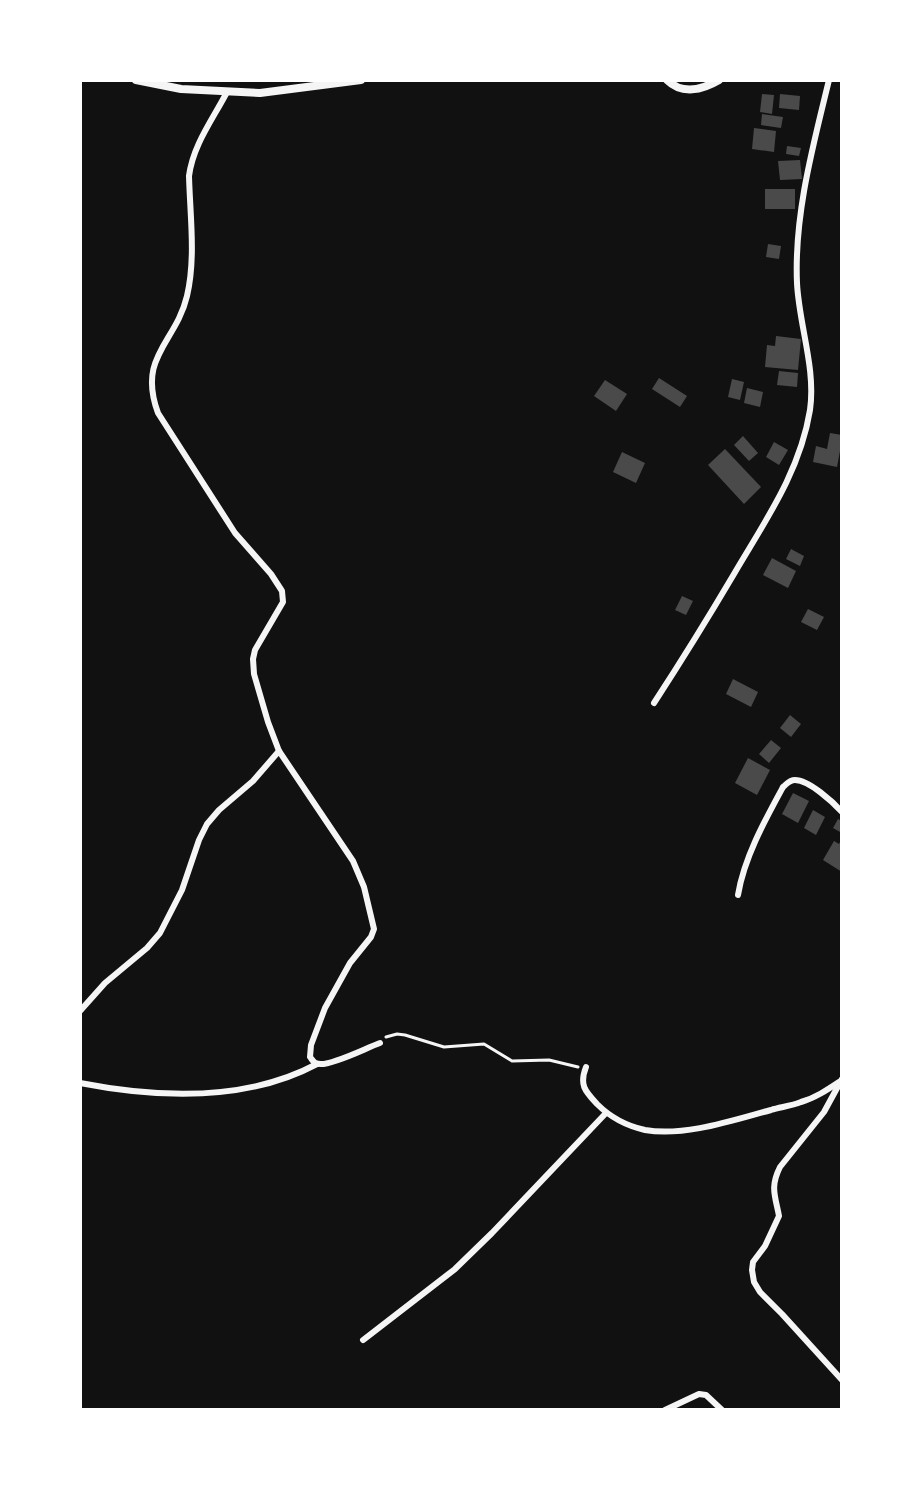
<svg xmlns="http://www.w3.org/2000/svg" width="922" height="1490" font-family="Quicksand,sans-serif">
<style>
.building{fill:#4a4a4a}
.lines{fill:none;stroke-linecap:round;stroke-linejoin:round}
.path{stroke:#f5f5f5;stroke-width:3}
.minor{stroke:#f5f5f5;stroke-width:6}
.tertiary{stroke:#f5f5f5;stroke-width:8}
</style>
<rect width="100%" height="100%" fill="#111"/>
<g class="building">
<polygon points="762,94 774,95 772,114 760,112"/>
<polygon points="780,94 800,96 799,110 779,108"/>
<polygon points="762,114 783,117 781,128 761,125"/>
<polygon points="754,128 776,131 774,152 752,149"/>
<polygon points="787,146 801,148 799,156 786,154"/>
<polygon points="800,160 802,179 780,180 778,161"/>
<rect x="765" y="189" width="30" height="20"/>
<polygon points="768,244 781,246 779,259 766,257"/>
<polygon points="776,336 801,339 798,370 765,367 767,345 775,346"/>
<polygon points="779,371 798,373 797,387 777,385"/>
<polygon points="659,378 687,396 680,407 652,389"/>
<polygon points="732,379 744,382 740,400 728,397"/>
<polygon points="605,380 627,394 616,411 594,396"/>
<polygon points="747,388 763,392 760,407 744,403"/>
<polygon points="830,433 842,435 842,452 840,451 837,467 813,462 816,446 827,449"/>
<polygon points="743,436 758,453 749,461 734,445"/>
<polygon points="774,442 788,450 779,465 766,457"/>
<polygon points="725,449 761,487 744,504 708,465"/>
<polygon points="622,452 645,463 636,483 613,472"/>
<polygon points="791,549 804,556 800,566 786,559"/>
<polygon points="772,558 796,571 788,588 763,575"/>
<polygon points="682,596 693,601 686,615 675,610"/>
<polygon points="808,609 824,617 817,630 801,622"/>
<polygon points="733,679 758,692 751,707 726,694"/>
<polygon points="790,715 801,724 791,737 780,728"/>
<polygon points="771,740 781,748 769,763 759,754"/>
<polygon points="748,758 770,770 757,795 735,783"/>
<polygon points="793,793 809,801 798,823 782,814"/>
<polygon points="813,810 825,817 816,835 804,828"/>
<polygon points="838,819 842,821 840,832 833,828"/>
<polygon points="842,838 842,872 823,860 834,841 839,844"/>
</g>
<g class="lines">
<polyline class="path" points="386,1037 397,1034 405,1035 444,1047 484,1044 512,1061 549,1060 578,1067"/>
<g class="minor">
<path d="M227 92C213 119 193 145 189 176 190 215 196 258 187 296 176 343 137 356 158 413L235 533 271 574 282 591 283 602 255 650 253 659 254 674 268 722 279 751 353 861 364 887 374 929 371 937 350 963 325 1008 311 1045 310 1057C314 1062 314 1064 321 1064 335 1064 366 1048 380 1043"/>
<path d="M654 703C682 660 708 618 734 574 765 521 800 472 810 410 816 368 799 325 797 283 794 215 813 146 829 80"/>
<path d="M738 895C744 858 765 820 783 787 787 784 789 780 795 780 809 780 833 802 842 812"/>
<polyline points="80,1011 105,983 147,948 160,933 182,890 199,840 207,824 219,810 253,781 279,751"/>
<path d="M586 1067C579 1085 585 1091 597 1104 610 1117 627 1126 645 1130 684 1137 734 1120 771 1110 781 1107 791 1106 801 1102 815 1098 827 1090 839 1082"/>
<path d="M842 1079 824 1112 780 1167C770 1187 775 1195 779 1216L765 1246 753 1262 752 1270 754 1282 760 1292 782 1314 842 1380"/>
<path d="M80 1083C157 1098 246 1102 317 1064"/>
<polyline points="363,1340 455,1269 492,1233 606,1113"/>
<polyline points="665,1410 699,1394 706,1395 722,1410"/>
</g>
<g class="tertiary">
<polyline points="136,80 181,89 260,93 361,80"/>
<path d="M667 80C682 95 702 90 719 80"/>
</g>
</g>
<rect width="922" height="1490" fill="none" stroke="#ffffff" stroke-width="164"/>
</svg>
